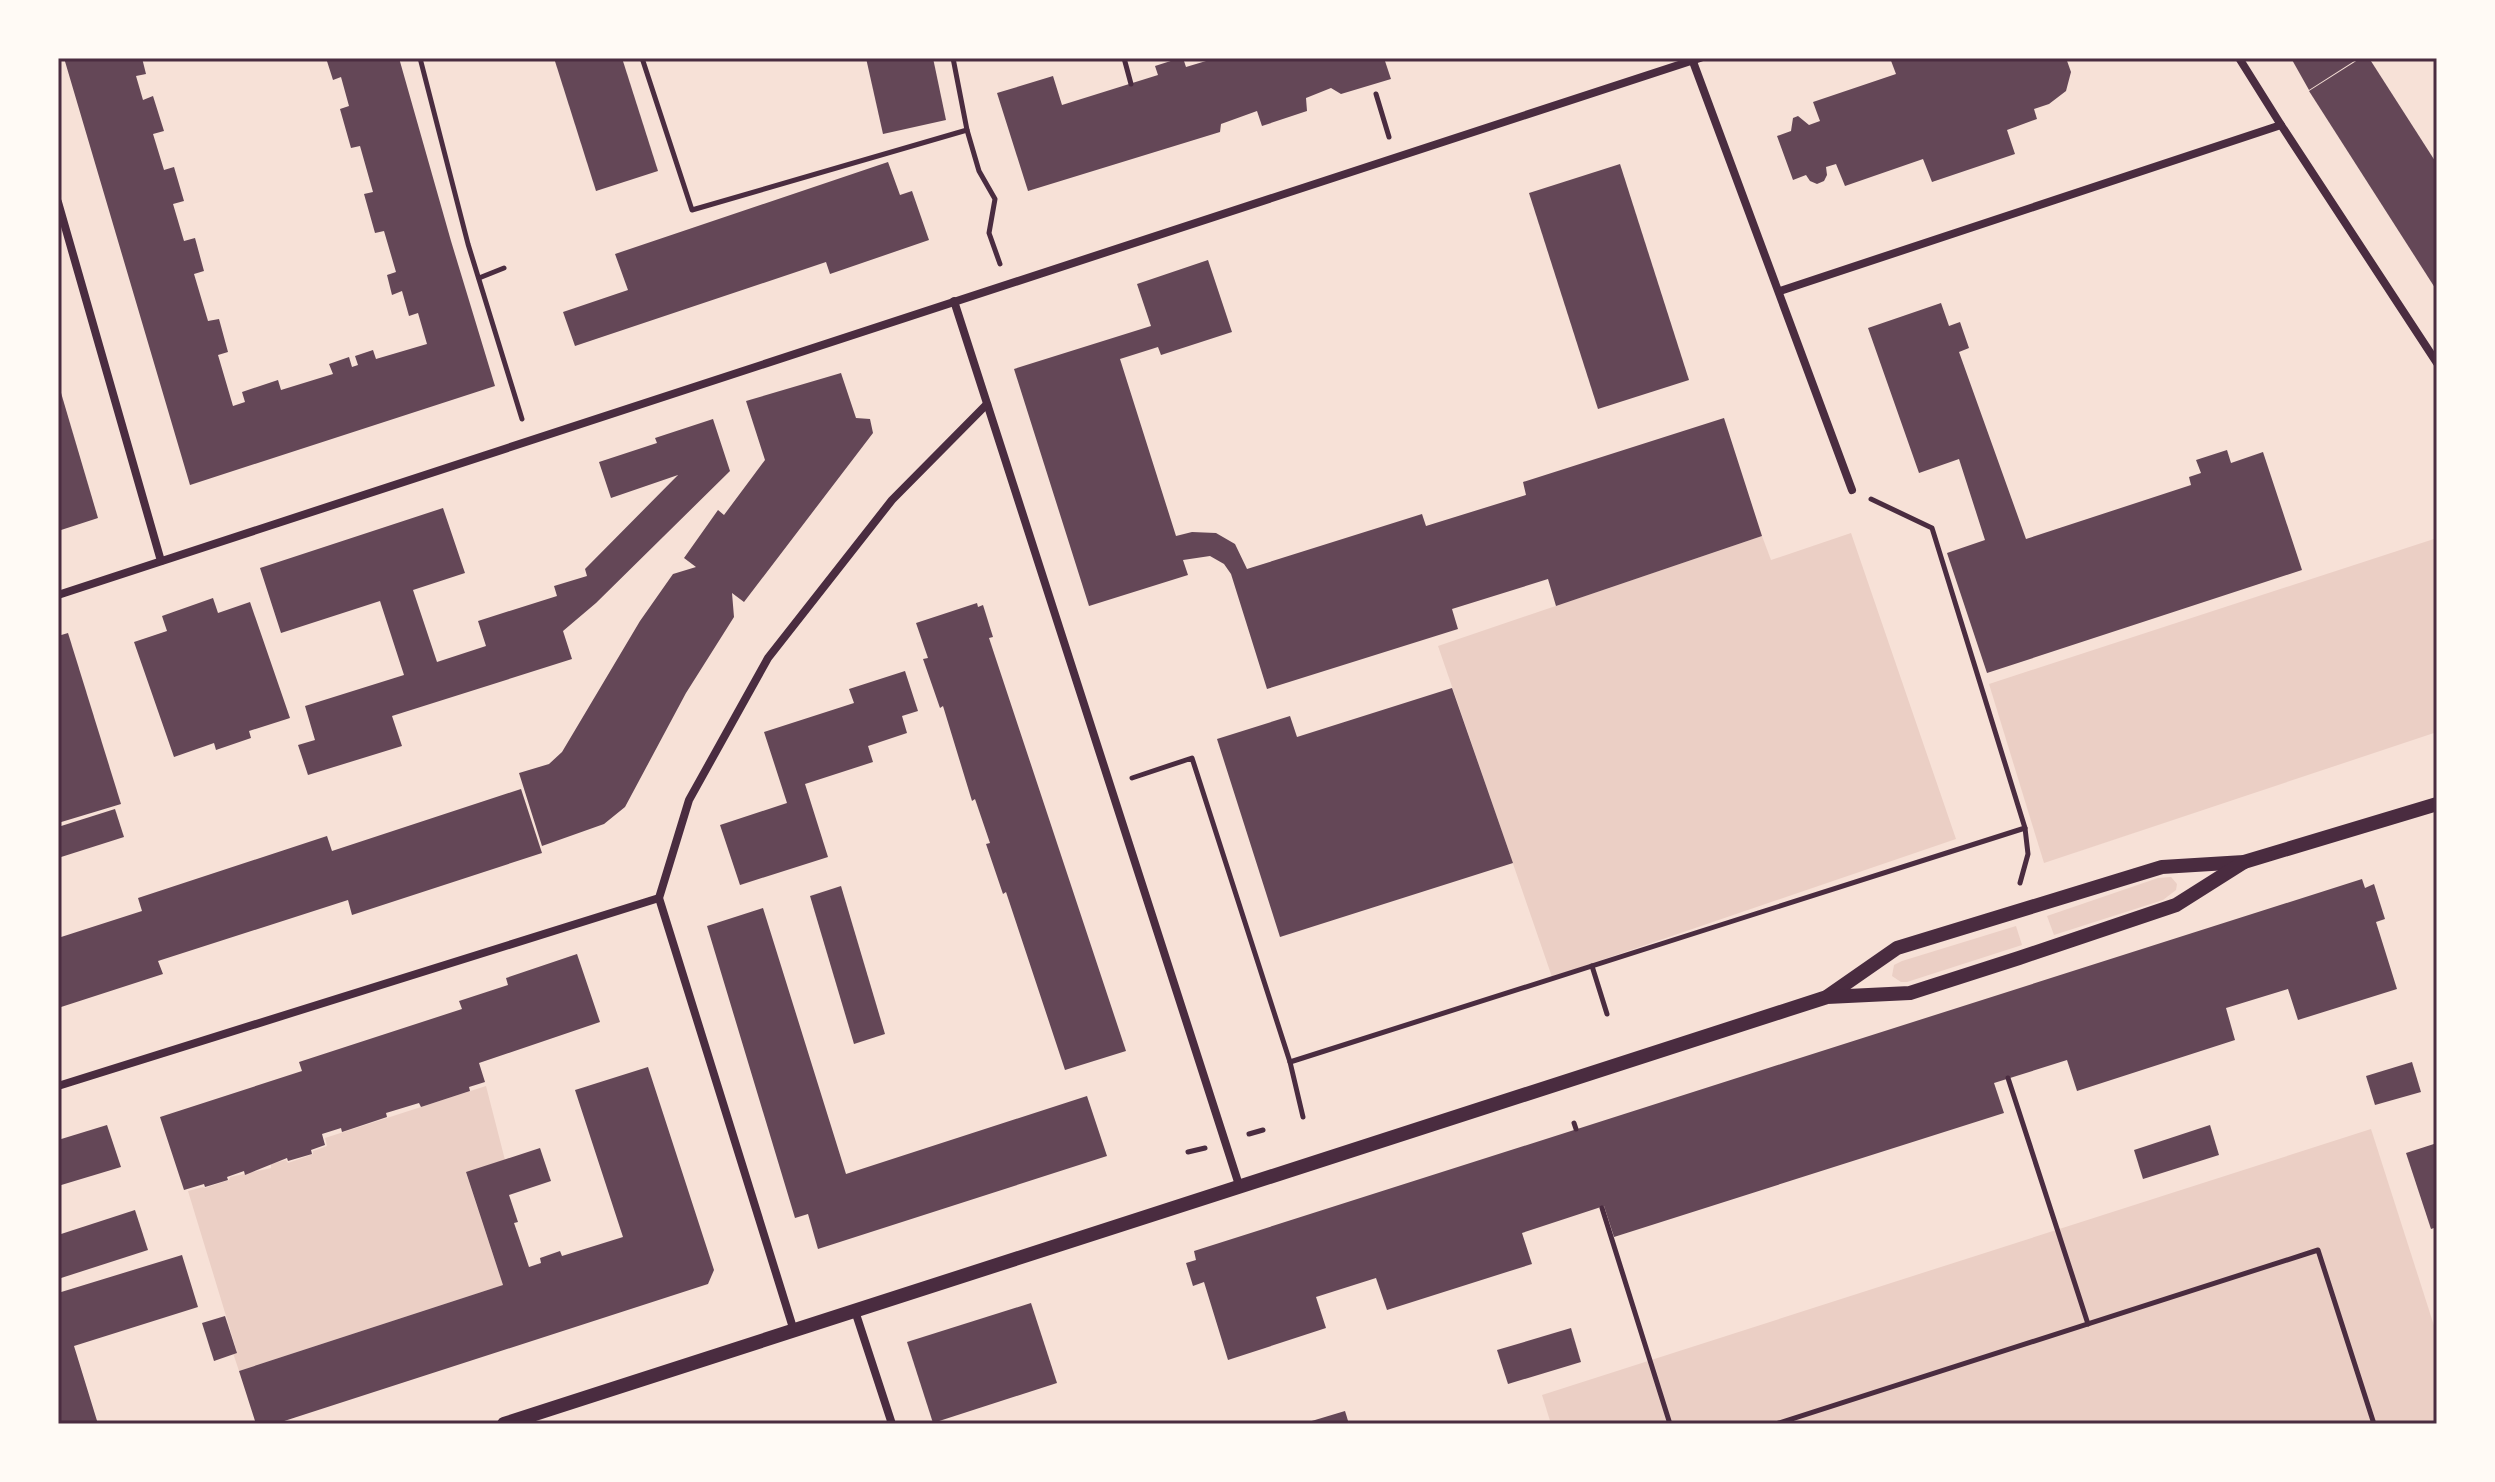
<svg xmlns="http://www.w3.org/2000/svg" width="2495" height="1482" font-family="'Archivo Narrow',sans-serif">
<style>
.green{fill:#ebcfc5}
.building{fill:#644757}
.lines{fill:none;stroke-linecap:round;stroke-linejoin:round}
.path{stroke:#4a2c40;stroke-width:5}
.minor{stroke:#4a2c40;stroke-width:8}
.tertiary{stroke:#4a2c40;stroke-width:14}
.neatline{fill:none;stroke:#4a2c40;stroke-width:3}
</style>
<rect width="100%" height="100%" fill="#f7e1d7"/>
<g class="green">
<polygon points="1851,533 1956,839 1552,977 1438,646 1762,536 1771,560"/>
<polygon points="2437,538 2437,732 2044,863 1989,684"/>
<polygon points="2171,877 2177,884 2176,890 2163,900 2054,935 2047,916 2158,878"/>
<polygon points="2016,926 2022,945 1907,982 1901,982 1892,976 1894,965 1902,961"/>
<polygon points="486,1086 505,1160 466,1173 503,1285 239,1371 232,1350 237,1352 188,1191 203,1187 205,1188 229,1180 230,1177 271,1168 271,1164 286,1160 288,1163 313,1154 313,1151 327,1146 325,1138"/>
<polygon points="2371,1129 2437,1335 2437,1424 1551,1424 1542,1395"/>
</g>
<g class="building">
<polygon points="64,58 142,58 146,74 136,76 143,100 153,96 164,131 153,134 164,170 174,167 184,201 173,204 184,241 195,238 204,271 194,274 208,321 219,319 228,352 218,355 233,406 245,402 242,392 278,380 281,390 333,374 329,364 349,357 352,367 358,365 355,356 373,350 376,359 427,344 418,313 409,316 402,291 392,295 387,275 396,272 384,231 375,233 364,194 373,192 360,146 351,148 340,109 349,106 341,77 333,80 326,58 399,58 451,241 495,386 190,485"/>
<polygon points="554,58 622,58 658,171 596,191"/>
<polygon points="866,58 933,58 946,120 883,134"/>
<polygon points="1180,58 1183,58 1186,67 1206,61 1205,58 1384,58 1391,79 1341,94 1331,88 1306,98 1307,111 1262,126 1257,111 1221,124 1220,132 1028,191 997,93 1053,76 1062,105 1158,75 1155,66"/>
<polygon points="1890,58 2066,58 2071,72 2066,91 2049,104 2034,109 2037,119 2007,130 2015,154 1932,182 1923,159 1845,186 1836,164 1826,167 1827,175 1824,181 1817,184 1810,181 1806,175 1793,180 1777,136 1791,131 1793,118 1798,116 1809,125 1820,121 1813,102 1896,74"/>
<polygon points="2291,58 2359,58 2309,90"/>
<polygon points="2361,58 2369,58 2437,164 2437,291 2309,91"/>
<polygon points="888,162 900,195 912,191 929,240 830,274 826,262 575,346 563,312 628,290 615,254"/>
<polygon points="1620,164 1689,380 1598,409 1529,193"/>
<polygon points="1208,260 1232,332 1161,355 1158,347 1120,359 1176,536 1192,532 1216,533 1235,544 1247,569 1422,514 1426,526 1526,495 1523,482 1724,418 1762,536 1556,606 1548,579 1452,609 1458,629 1267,689 1231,574 1224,564 1210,556 1183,560 1188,575 1089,606 1014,369 1151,326 1137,284"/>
<polygon points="1941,303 1949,326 1960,322 1969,348 1959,352 2026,539 2191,485 2189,477 2201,473 2196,460 2227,450 2231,463 2263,452 2302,570 1987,673 1947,553 1985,540 1959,459 1919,473 1868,328"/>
<polygon points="841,373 856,418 870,419 873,433 744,602 732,593 734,617 686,693 625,807 604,824 542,846 519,773 549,764 562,752 640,621 673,574 696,567 684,558 718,510 724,515 765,460 746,401"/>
<polygon points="59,386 98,518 58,531 58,387"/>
<polygon points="713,419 730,471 596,603 563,631 572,659 392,716 402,746 308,775 298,745 315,740 305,706 404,675 380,601 281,633 260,568 443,508 465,573 413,590 437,662 486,646 478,621 557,596 554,586 587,576 585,569 678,475 611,498 599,462 657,443 655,438"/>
<polygon points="213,598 218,613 250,602 290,718 249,731 251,738 216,750 214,743 174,757 134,642 167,631 162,616"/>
<polygon points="977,603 978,607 983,605 993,637 989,638 1126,1051 1065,1070 1006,892 1003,894 986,844 990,843 975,799 972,801 943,706 940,708 923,659 928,658 916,623"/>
<polygon points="68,633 121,804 58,823 58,636"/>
<polygon points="905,671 918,711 902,716 907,733 868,746 873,762 805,784 828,857 740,885 720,825 787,803 764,732 854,703 849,689"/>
<polygon points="1452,688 1513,863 1280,937 1217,739 1290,716 1297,737"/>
<polygon points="521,789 542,853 352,915 348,900 158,961 163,974 58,1008 58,938 142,911 138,898 327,836 332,851"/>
<polygon points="115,809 124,837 58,858 58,827"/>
<polygon points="2362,879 2365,888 2374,884 2385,919 2376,922 2397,989 2298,1020 2288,989 2226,1008 2235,1040 2077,1091 2067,1060 1994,1083 2004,1113 1614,1237 1604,1206 1522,1233 1532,1264 1387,1310 1376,1278 1316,1297 1326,1328 1228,1360 1204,1282 1193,1286 1186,1263 1196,1260 1194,1251"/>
<polygon points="841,886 885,1034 854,1044 810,896"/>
<polygon points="763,908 846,1174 1087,1096 1107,1156 818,1249 808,1214 795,1218 707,926"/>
<polygon points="577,954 600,1022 479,1063 485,1082 469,1087 470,1091 421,1107 419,1103 386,1113 387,1117 342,1132 341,1128 322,1134 325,1145 311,1150 312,1154 288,1161 287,1158 245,1175 244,1171 227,1177 228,1180 205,1187 204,1184 184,1190 160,1117 302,1071 299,1062 462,1009 459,1001 508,985 506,978"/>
<polygon points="2412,1062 2421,1092 2375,1105 2366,1076"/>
<polygon points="648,1067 714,1270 708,1284 275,1424 256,1424 239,1371 503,1285 466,1172 540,1148 551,1181 509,1195 518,1222 514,1223 529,1267 541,1263 540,1258 560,1251 562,1256 623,1237 575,1090"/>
<polygon points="107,1125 121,1167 58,1186 58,1140"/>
<polygon points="2210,1125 2219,1155 2143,1179 2134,1150"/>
<polygon points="2437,1143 2437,1227 2431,1229 2406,1153"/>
<polygon points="135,1210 148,1250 58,1279 58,1235"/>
<polygon points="182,1255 198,1307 74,1346 98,1424 58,1424 58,1293"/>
<polygon points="1031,1303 1057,1383 933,1423 907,1342"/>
<polygon points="225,1316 237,1353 214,1361 202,1323"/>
<polygon points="1571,1328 1581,1362 1508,1384 1497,1350"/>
<polygon points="1345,1411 1349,1424 1305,1424 1305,1423"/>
</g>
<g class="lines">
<g class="path">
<polyline points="420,58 468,244 522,419"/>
<polyline points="642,58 692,210 967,130"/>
<polyline points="953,58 967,130 979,171 995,199 989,233 1000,264"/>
<polyline points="1124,58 1131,84"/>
<polyline points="1376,94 1389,137"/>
<polyline points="479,278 504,268"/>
<polyline points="1871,499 1932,528 2025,828 2028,854 2020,883"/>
<polyline points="1132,778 1192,758 1290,1062 1303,1117"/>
<polyline points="1592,966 1607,1014"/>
<polyline points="1290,1062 2025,828"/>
<polyline points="2008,1078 2088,1324"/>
<polyline points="1574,1123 1576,1129"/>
<polyline points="1249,1134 1263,1130"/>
<polyline points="1188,1152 1205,1148"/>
<polyline points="1602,1208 1670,1424"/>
<polyline points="1776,1424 2318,1250 2374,1424"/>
</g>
<g class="minor">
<polyline points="2239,58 2281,125 2437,363"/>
<polyline points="1692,59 1852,490"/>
<polyline points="58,202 161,561"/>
<polyline points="1780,291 2281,125"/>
<polyline points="954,301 1240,1188"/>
<polyline points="58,595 1700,58"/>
<polyline points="58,1086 659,898"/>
<polyline points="855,1311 892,1424"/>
<polyline points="794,1331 659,898 689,800 768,658 892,500 987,404"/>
</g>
<g class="tertiary">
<polyline points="1828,996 1897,948 2162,867 2244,862 2437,804"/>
<polyline points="504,1424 1827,997 1910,993 2019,958 2176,905 2244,862"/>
</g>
</g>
<rect width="2495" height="1482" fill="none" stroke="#fffaf5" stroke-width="120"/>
<rect x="60" y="60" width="2375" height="1362" class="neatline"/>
</svg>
